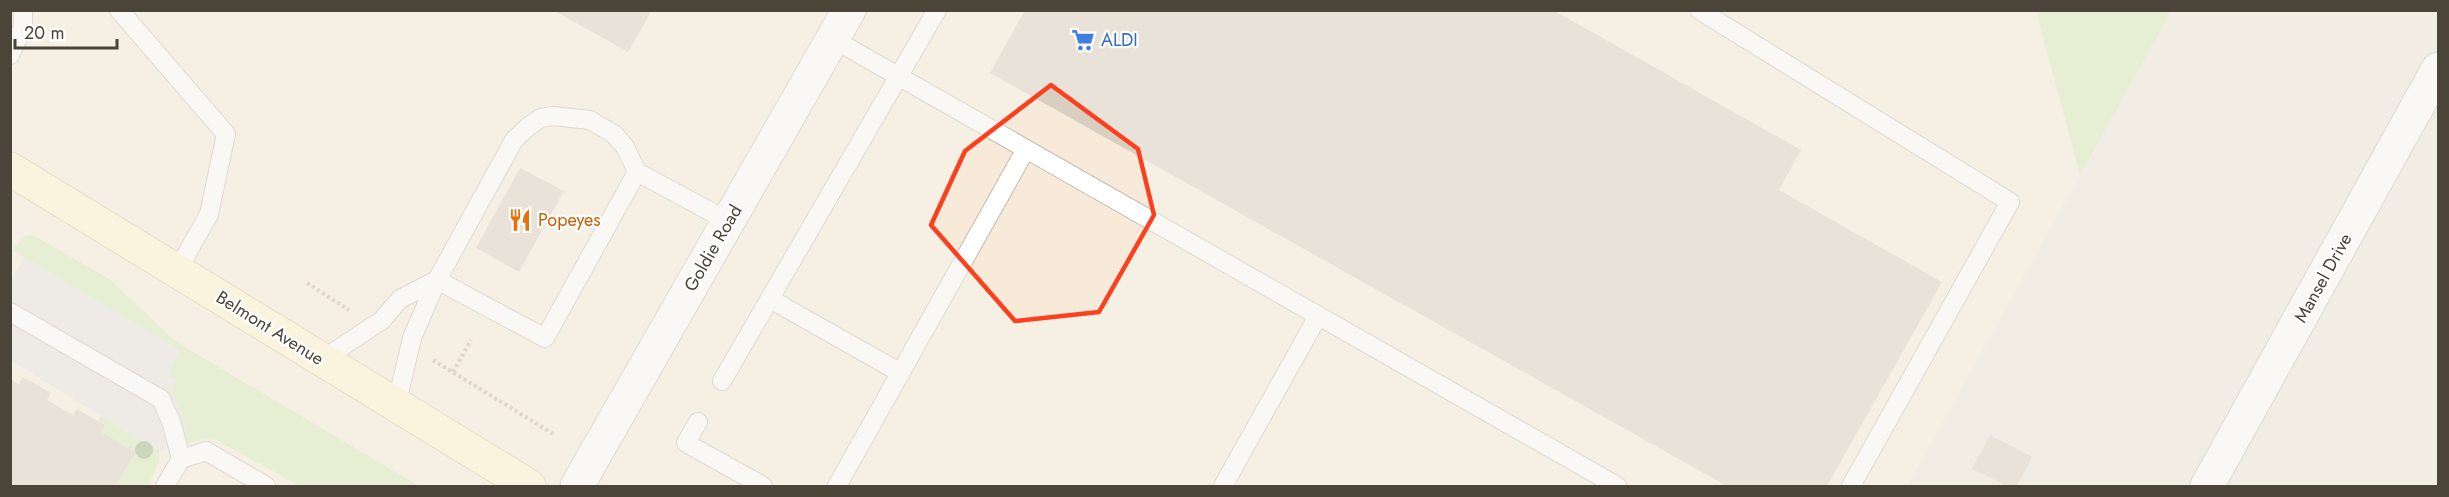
<svg xmlns="http://www.w3.org/2000/svg" width="2449" height="497" font-family="Jost,sans-serif">
<style>
.residential{fill:#eae5da}
.commercial{fill:#f7ead8}
.green{fill:#d2eab5}
.parking{fill:#e5e3e0}
.building{fill:#d8cfc1}
.lines{fill:none;stroke-linecap:round;stroke-linejoin:round}
.service-casing{stroke:#c2bbae;stroke-width:20}
.minor-casing{stroke:#c2bbae;stroke-width:35}
.tertiary-casing{stroke:#c2bbae;stroke-width:35}
.secondary-casing{stroke:#d6c79b;stroke-width:35}
.path{stroke:#c4b79f;stroke-width:4;stroke-dasharray:3 3;stroke-linecap:butt}
.service{stroke:#fff;stroke-width:18}
.minor{stroke:#fff;stroke-width:33}
.tertiary{stroke:#fff;stroke-width:33}
.secondary{stroke:#fff3cd;stroke-width:33}
.tree{fill:#97b381}
.marked{fill:none;stroke:#fc3f1d;stroke-width:4.5;stroke-linejoin:round}
.labels{text-anchor:middle;dominant-baseline:central;stroke-width:4.5;stroke-linejoin:round;paint-order:stroke}
.shop-label{font-size:18px;fill:#366cbe;stroke:#fff;text-anchor:start}
.food-label{font-size:18px;fill:#c56008;stroke:#fff;text-anchor:start}
.street-label{font-size:18px;fill:#4b4439;stroke:#fff}
</style>
<rect width="100%" height="100%" fill="#f6f3ec"/>
<polygon class="residential" points="2171,11 2438,11 2438,486 1907,486"/>
<polygon class="commercial" points="10,11 2036,11 2080,175 1907,486 11,486"/>
<g class="green">
<polygon points="2036,11 2171,11 2080,175"/>
<polygon points="33,235 111,280 167,334 180,344 419,486 300,486 216,440 204,439 186,444 185,422 171,391 168,373 180,351 12,250 25,236"/>
<polygon points="101,415 159,451 159,462 148,486 115,486 136,452 101,432 105,425 98,421"/>
</g>
<polygon class="parking" points="24,257 181,351 168,373 170,377 177,379 171,391 185,422 186,444 159,451 11,361 11,276 14,275"/>
<g class="building">
<polygon points="553,10 652,10 628,52"/>
<polygon points="1025,10 1553,10 1801,150 1779,190 1942,282 1827,486 1727,486 990,73"/>
<polygon points="520,168 564,191 519,272 476,248"/>
<polygon points="23,377 51,393 47,400 73,415 77,409 105,425 101,432 136,452 115,486 10,486 10,379 19,384"/>
<polygon points="1990,435 2032,457 2017,486 2007,486 1972,469"/>
</g>
<g class="lines">
<g class="service-casing">
<g id="service">
<polyline points="119,10 226,134 209,214 177,271"/>
<polyline points="1699,10 2010,202 1851,486"/>
<polyline points="833,39 1617,486"/>
<polyline points="10,55 23,27 23,10"/>
<polyline points="437,280 545,338 637,172"/>
<polyline points="770,299 901,373"/>
<polyline points="10,312 161,399 172,424 181,459 165,486"/>
<polyline points="322,360 382,320 400,299 437,280"/>
<polyline points="722,381 937,10"/>
<polyline points="396,406 412,338 437,280 514,140 529,126 541,118 553,116 590,120 615,135 625,147 637,172 728,221"/>
<polyline points="698,422 686,443 763,486"/>
<polyline points="181,459 206,451 266,486"/>
<polyline points="837,486 1026,149"/>
<polyline points="1223,486 1318,316"/>
</g>
</g>
<g class="minor-casing">
<polyline id="minor" points="2207,486 2438,69"/>
</g>
<g class="tertiary-casing">
<polyline id="tertiary" points="577,486 849,10"/>
</g>
<g class="secondary-casing">
<polyline id="secondary" points="10,169 529,486"/>
</g>
<g class="path">
<polyline points="307,283 349,310"/>
<polyline points="433,360 555,435"/>
<polyline points="453,372 471,340"/>
</g>
<use href="#service" class="service"/>
<use href="#minor" class="minor"/>
<use href="#tertiary" class="tertiary"/>
<use href="#secondary" class="secondary"/>
</g>
<circle class="tree" cx="144" cy="450" r="9"/>
<path d="M0 0H2449V497H0ZM1051 85 1138 149 1154 215 1099 312 1015 321 931 225 965 151Z" fill="#f6f3ec" fill-opacity=".55" fill-rule="evenodd"/>
<path class="marked" d="M1051 85 1138 149 1154 215 1099 312 1015 321 931 225 965 151Z"/>
<defs>
<g id="supermarket-bare" transform="scale(1.8)"><path d="M-6-5.5h2.5l.6 2H6L4.5 2H-2.5L-4.4-4H-6ZM-1.5 3.2a1.3 1.3 0 1 0 .1 0ZM3 3.2a1.3 1.3 0 1 0 .1 0Z" fill="#3f7fe0" stroke="#fff" stroke-width="2.5" paint-order="stroke"/></g>
<g id="restaurant-bare" transform="scale(1.8)"><path d="M-5-6h1v4h1v-4h1v4h1v-4h1v5L-1.5 .5V6h-2V.5L-5-1ZM5-6V6H3V1.5H1.5Q1.5-4 5-6Z" fill="#e8710a" stroke="#fff" stroke-width="2.5" paint-order="stroke"/></g>
</defs>
<g fill-rule="evenodd">
<use href="#supermarket-bare" x="1083" y="40"/>
<use href="#restaurant-bare" x="520" y="220"/>
</g>
<g class="labels">
<g class="shop-label">
<text x="1101" y="40">ALDI</text>
</g>
<g class="food-label">
<text x="538" y="220">Popeyes</text>
</g>
<g class="street-label">
<text transform="translate(713 248) rotate(-60)">Goldie Road</text>
<text transform="translate(2323 278) rotate(-61)">Mansel Drive</text>
<text transform="translate(270 328) rotate(32)">Belmont Avenue</text>
</g>
</g>
<rect width="2449" height="497" fill="none" stroke="#4b4439" stroke-width="24"/>
<path d="M15 39v9h102v-9" fill="none" stroke="#4b4439" stroke-width="3"/>
<text x="24" y="39" font-size="18" fill="#4b4439" stroke="#ffffff" stroke-width="4.5" paint-order="stroke">20 m</text>
</svg>
